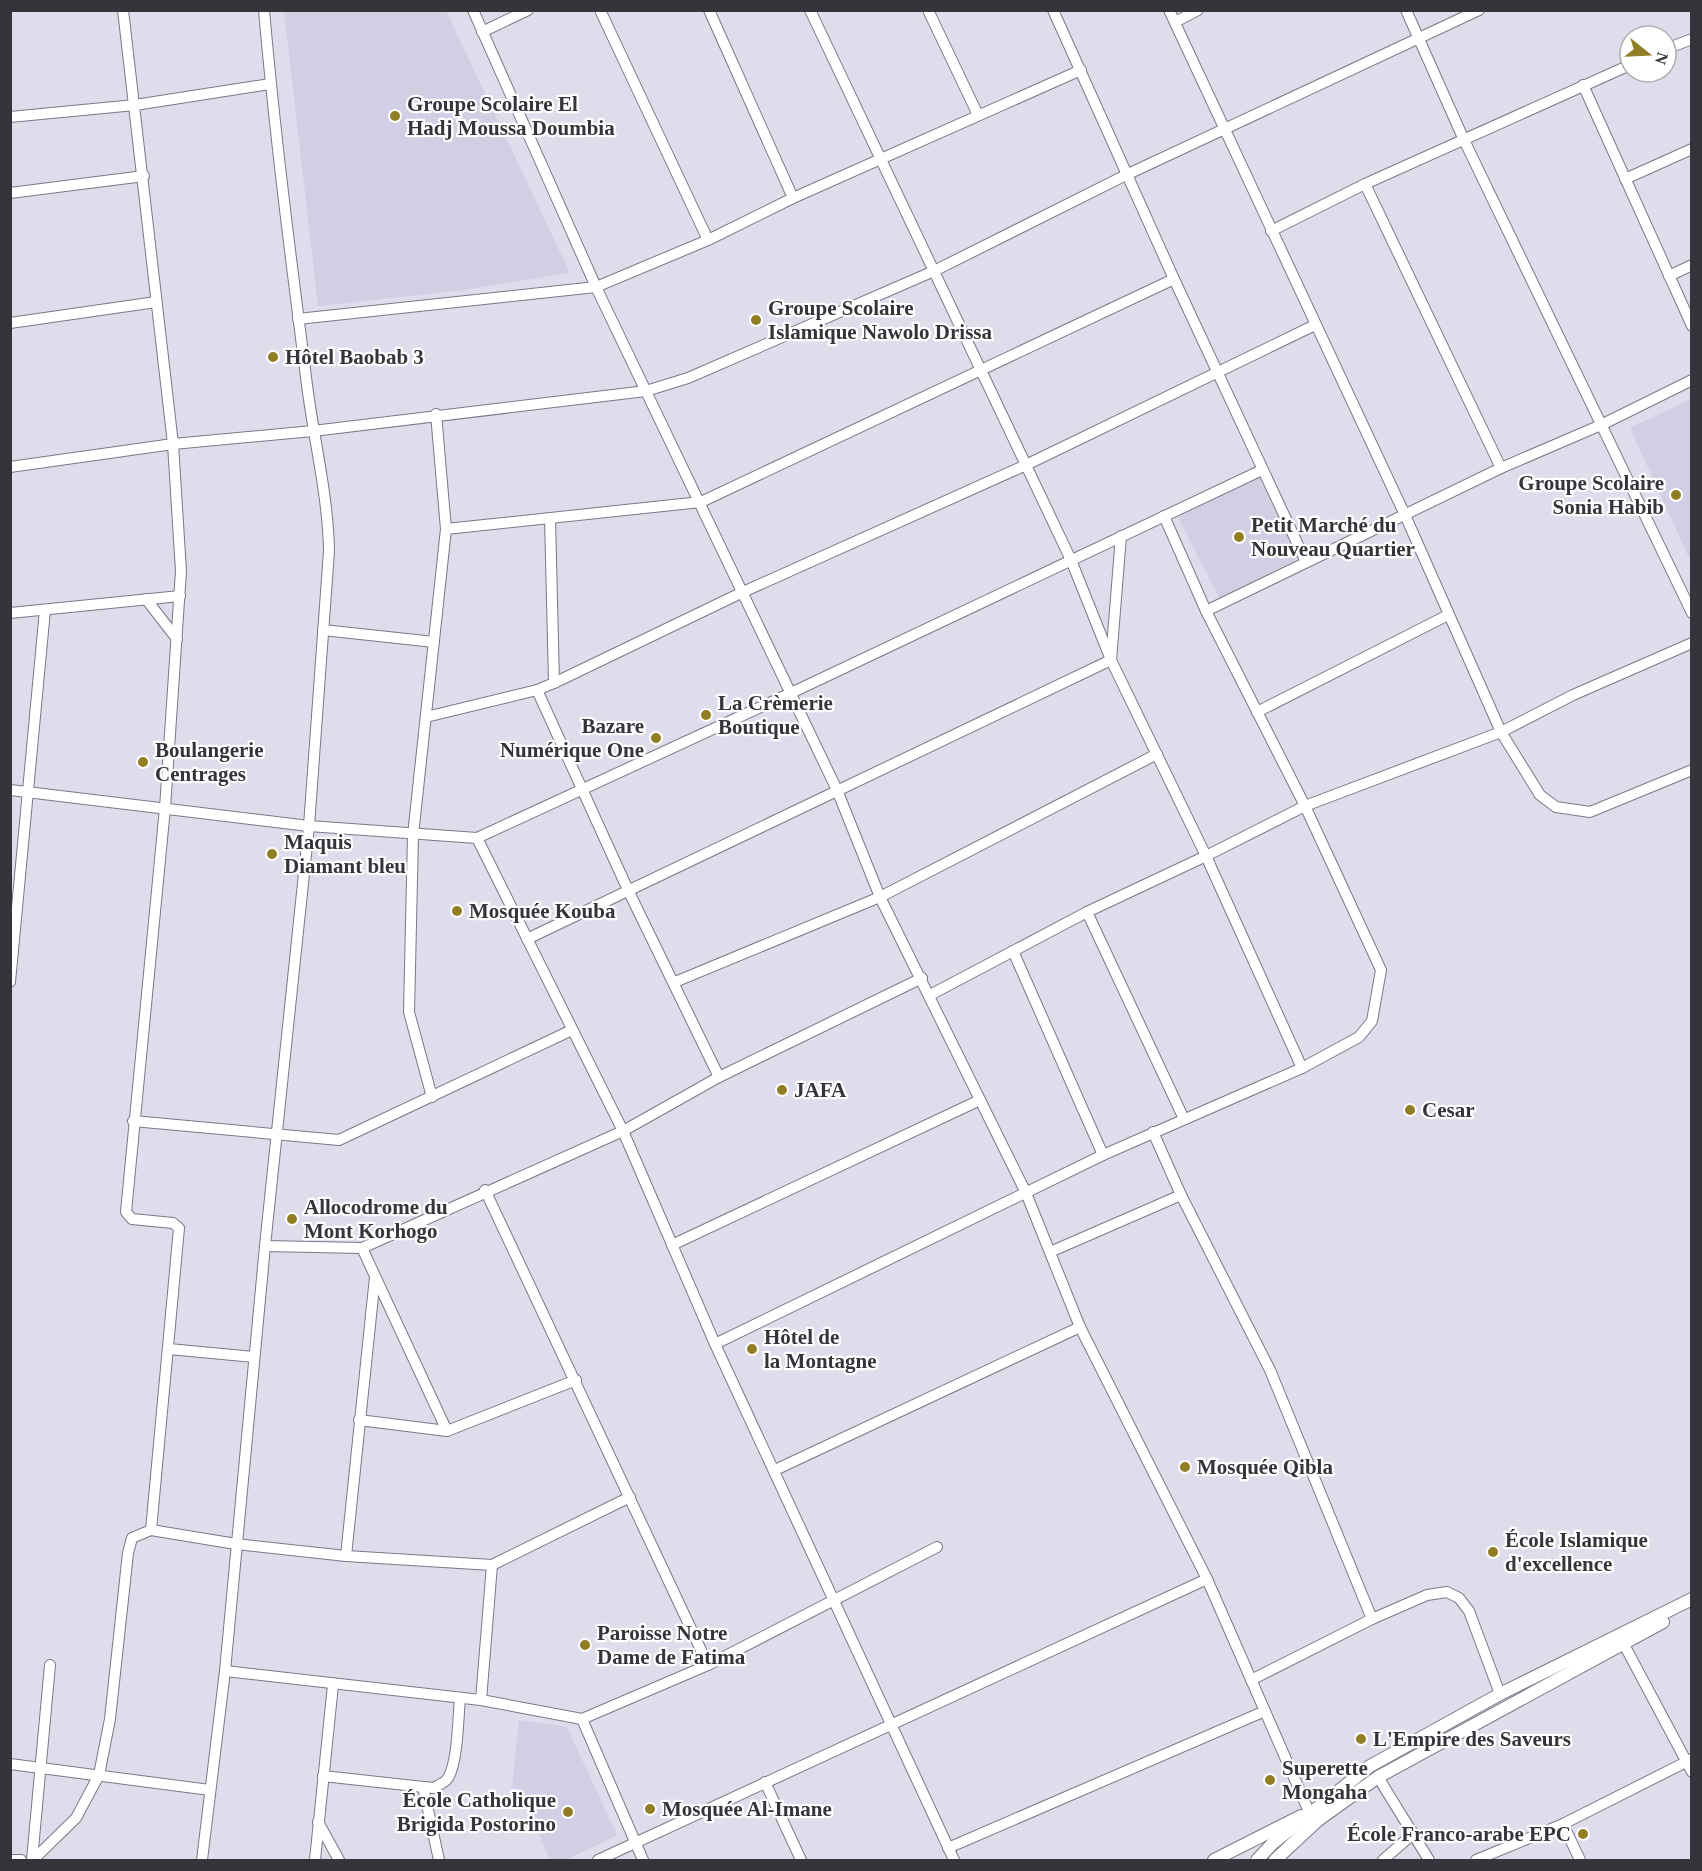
<svg xmlns="http://www.w3.org/2000/svg" width="1702" height="1871" font-family="'Times New Roman',serif">
<style>
.built{fill:#d2cee4}
.lines{fill:none;stroke-linecap:round;stroke-linejoin:round}
.minor-casing{stroke:#7b7887;stroke-width:12}
.major-casing{stroke:#7b7887;stroke-width:14}
.minor{stroke:#fff;stroke-width:10}
.major{stroke:#fff;stroke-width:12}
.poi-dot{fill:#917d24;stroke:#fff;stroke-width:2}
.labels{text-anchor:middle;dominant-baseline:central;stroke-width:4.5;stroke-linejoin:round;paint-order:stroke}
.poi-label{font-size:21px;font-weight:bold;fill:#35343b;stroke:#fff;text-anchor:start}
</style>
<rect width="100%" height="100%" fill="#dfdcec"/>
<g class="built">
<polygon points="284,11 446,11 570,273 463,290 318,306"/>
<polygon points="1691,399 1691,562 1630,428"/>
<polygon points="1259,476 1300,558 1219,598 1178,517"/>
<polygon points="519,1720 567,1727 617,1835 566,1860 550,1860 519,1789 512,1788"/>
</g>
<g class="lines">
<g class="minor-casing">
<g id="minor">
<polyline points="123,10 173,444 181,571 165,808 126,1212 132,1219 173,1223 179,1228 151,1530"/>
<polyline points="473,10 596,287 837,790 880,897 1026,1193 1080,1327 1207,1579 1310,1814"/>
<polyline points="600,10 708,240"/>
<polyline points="709,10 793,198"/>
<polyline points="810,10 1071,560 1111,660 1206,856 1302,1068"/>
<polyline points="928,10 978,115"/>
<polyline points="1053,10 1174,279 1306,562"/>
<polyline points="1169,10 1405,515 1501,732 1540,795 1556,807 1590,812 1692,770"/>
<polyline points="1406,10 1464,140 1692,613"/>
<polyline points="1175,22 1198,10"/>
<polyline points="482,32 528,10"/>
<polyline points="1666,49 1692,39"/>
<polyline points="1583,85 1692,326"/>
<polyline points="10,117 135,105 270,84"/>
<polyline points="1625,179 1692,149"/>
<polyline points="1365,184 1501,468"/>
<polyline points="10,193 144,176"/>
<polyline points="1271,231 1365,184 1630,65"/>
<polyline points="1669,276 1692,265"/>
<polyline points="298,319 596,287 708,240 793,198 1081,70"/>
<polyline points="10,323 156,302"/>
<polyline points="10,467 173,444 313,431 646,391 688,378 934,271 1126,175 1479,10"/>
<polyline points="550,518 554,683"/>
<polyline points="446,529 701,502 1174,279"/>
<polyline points="146,599 177,639"/>
<polyline points="1206,611 1501,468 1601,425 1692,380"/>
<polyline points="10,613 180,596"/>
<polyline points="323,630 434,642"/>
<polyline points="537,690 628,890 719,1077"/>
<polyline points="1257,712 1448,615"/>
<polyline points="426,717 537,690 554,683 743,592 1026,465 1315,325"/>
<polyline points="10,790 309,826 477,838 791,693 1262,470"/>
<polyline points="477,838 623,1131 715,1344 954,1860"/>
<polyline points="1087,912 1184,1119"/>
<polyline points="527,939 1111,660 1121,536"/>
<polyline points="1013,951 1103,1155"/>
<polyline points="10,982 45,610"/>
<polyline points="675,982 880,897 1157,754"/>
<polyline points="930,995 1087,912 1206,856 1305,806 1501,732 1573,695 1692,643"/>
<polyline points="432,1097 409,1012 413,835 446,529 436,414"/>
<polyline points="133,1121 339,1140 572,1030"/>
<polyline points="1153,1132 1181,1195 1270,1370 1372,1619"/>
<polyline points="485,1190 708,1665"/>
<polyline points="672,1245 980,1100"/>
<polyline points="265,1246 362,1248 623,1131 719,1077 922,978"/>
<polyline points="362,1248 447,1431"/>
<polyline points="1050,1252 1181,1195"/>
<polyline points="715,1344 1103,1155 1302,1068 1359,1037 1372,1021 1381,970 1305,806 1206,611 1164,516"/>
<polyline points="169,1349 254,1357"/>
<polyline points="359,1420 447,1431 576,1380"/>
<polyline points="775,1470 1080,1327"/>
<polyline points="346,1556 375,1277"/>
<polyline points="1620,1637 1692,1772"/>
<polyline points="225,1671 481,1700 582,1719 708,1665 937,1547"/>
<polyline points="1251,1680 1372,1619 1427,1595 1447,1592 1459,1598 1469,1611 1500,1694"/>
<polyline points="481,1700 492,1565 630,1497"/>
<polyline points="582,1719 643,1860"/>
<polyline points="10,1764 210,1790"/>
<path d="M323 1776 433 1788C439 1785 445 1783 448 1778 458 1762 458 1718 460 1698"/>
<polyline points="1378,1777 1429,1860"/>
<polyline points="765,1782 801,1860"/>
<polyline points="423,1787 439,1860"/>
<polyline points="318,1822 339,1860"/>
<polyline points="1563,1824 1580,1860"/>
<polyline points="948,1848 1265,1711"/>
<polyline points="10,1860 21,1860"/>
<polyline points="32,1860 50,1665"/>
<polyline points="33,1860 76,1818 99,1775 110,1719 128,1553 132,1538 151,1530 236,1544 346,1556 492,1565"/>
<path d="M202 1860 225 1671 265 1246 309 826 329 551C328 495 314 441 307 385 291 260 275 136 264 10"/>
<polyline points="315,1860 333,1685"/>
<polyline points="598,1860 1207,1579"/>
<polyline points="1383,1860 1414,1833"/>
<polyline points="1476,1860 1563,1824 1692,1759"/>
</g>
</g>
<g class="major-casing">
<g id="major">
<polyline points="1214,1860 1301,1816"/>
<polyline points="1257,1860 1273,1843 1370,1766 1500,1694 1692,1599"/>
<polyline points="1275,1860 1317,1821 1378,1777 1663,1622"/>
</g>
</g>
<use href="#minor" class="minor"/>
<use href="#major" class="major"/>
</g>
<g class="poi-dot">
<circle cx="395" cy="116" r="6"/>
<circle cx="756" cy="320" r="6"/>
<circle cx="273" cy="357" r="6"/>
<circle cx="1676" cy="495" r="6"/>
<circle cx="1239" cy="537" r="6"/>
<circle cx="706" cy="715" r="6"/>
<circle cx="656" cy="738" r="6"/>
<circle cx="143" cy="762" r="6"/>
<circle cx="272" cy="854" r="6"/>
<circle cx="457" cy="911" r="6"/>
<circle cx="782" cy="1090" r="6"/>
<circle cx="1410" cy="1110" r="6"/>
<circle cx="292" cy="1219" r="6"/>
<circle cx="752" cy="1349" r="6"/>
<circle cx="1185" cy="1467" r="6"/>
<circle cx="1493" cy="1552" r="6"/>
<circle cx="585" cy="1645" r="6"/>
<circle cx="1361" cy="1739" r="6"/>
<circle cx="1270" cy="1780" r="6"/>
<circle cx="650" cy="1809" r="6"/>
<circle cx="568" cy="1812" r="6"/>
<circle cx="1583" cy="1834" r="6"/>
</g>
<g class="labels">
<g class="poi-label">
<text x="407" y="104">Groupe Scolaire El<tspan x="407" dy="24">Hadj Moussa Doumbia</tspan></text>
<text x="768" y="308">Groupe Scolaire<tspan x="768" dy="24">Islamique Nawolo Drissa</tspan></text>
<text x="285" y="357">Hôtel Baobab 3</text>
<text x="1664" y="483" text-anchor="end">Groupe Scolaire<tspan x="1664" dy="24">Sonia Habib</tspan></text>
<text x="1251" y="525">Petit Marché du<tspan x="1251" dy="24">Nouveau Quartier</tspan></text>
<text x="718" y="703">La Crèmerie<tspan x="718" dy="24">Boutique</tspan></text>
<text x="644" y="726" text-anchor="end">Bazare<tspan x="644" dy="24">Numérique One</tspan></text>
<text x="155" y="750">Boulangerie<tspan x="155" dy="24">Centrages</tspan></text>
<text x="284" y="842">Maquis<tspan x="284" dy="24">Diamant bleu</tspan></text>
<text x="469" y="911">Mosquée Kouba</text>
<text x="794" y="1090">JAFA</text>
<text x="1422" y="1110">Cesar</text>
<text x="304" y="1207">Allocodrome du<tspan x="304" dy="24">Mont Korhogo</tspan></text>
<text x="764" y="1337">Hôtel de<tspan x="764" dy="24">la Montagne</tspan></text>
<text x="1197" y="1467">Mosquée Qibla</text>
<text x="1505" y="1540">École Islamique<tspan x="1505" dy="24">d'excellence</tspan></text>
<text x="597" y="1633">Paroisse Notre<tspan x="597" dy="24">Dame de Fatima</tspan></text>
<text x="1373" y="1739">L'Empire des Saveurs</text>
<text x="1282" y="1768">Superette<tspan x="1282" dy="24">Mongaha</tspan></text>
<text x="556" y="1800" text-anchor="end">École Catholique<tspan x="556" dy="24">Brigida Postorino</tspan></text>
<text x="662" y="1809">Mosquée Al-Imane</text>
<text x="1571" y="1834" text-anchor="end">École Franco-arabe EPC</text>
</g>
</g>
<rect width="1702" height="1871" fill="none" stroke="#35343b" stroke-width="24"/>
<g transform="translate(1648 54) rotate(108)"><circle r="28" fill="#ffffff" stroke="#aeaeb1" stroke-width="1.5"/>
<path d="M0-4.5L10 22L0 15L-10 22Z" fill="#917d24"/>
<text y="-9" font-size="16" font-weight="bold" text-anchor="middle" fill="#35343b">N</text>
</g>
</svg>
